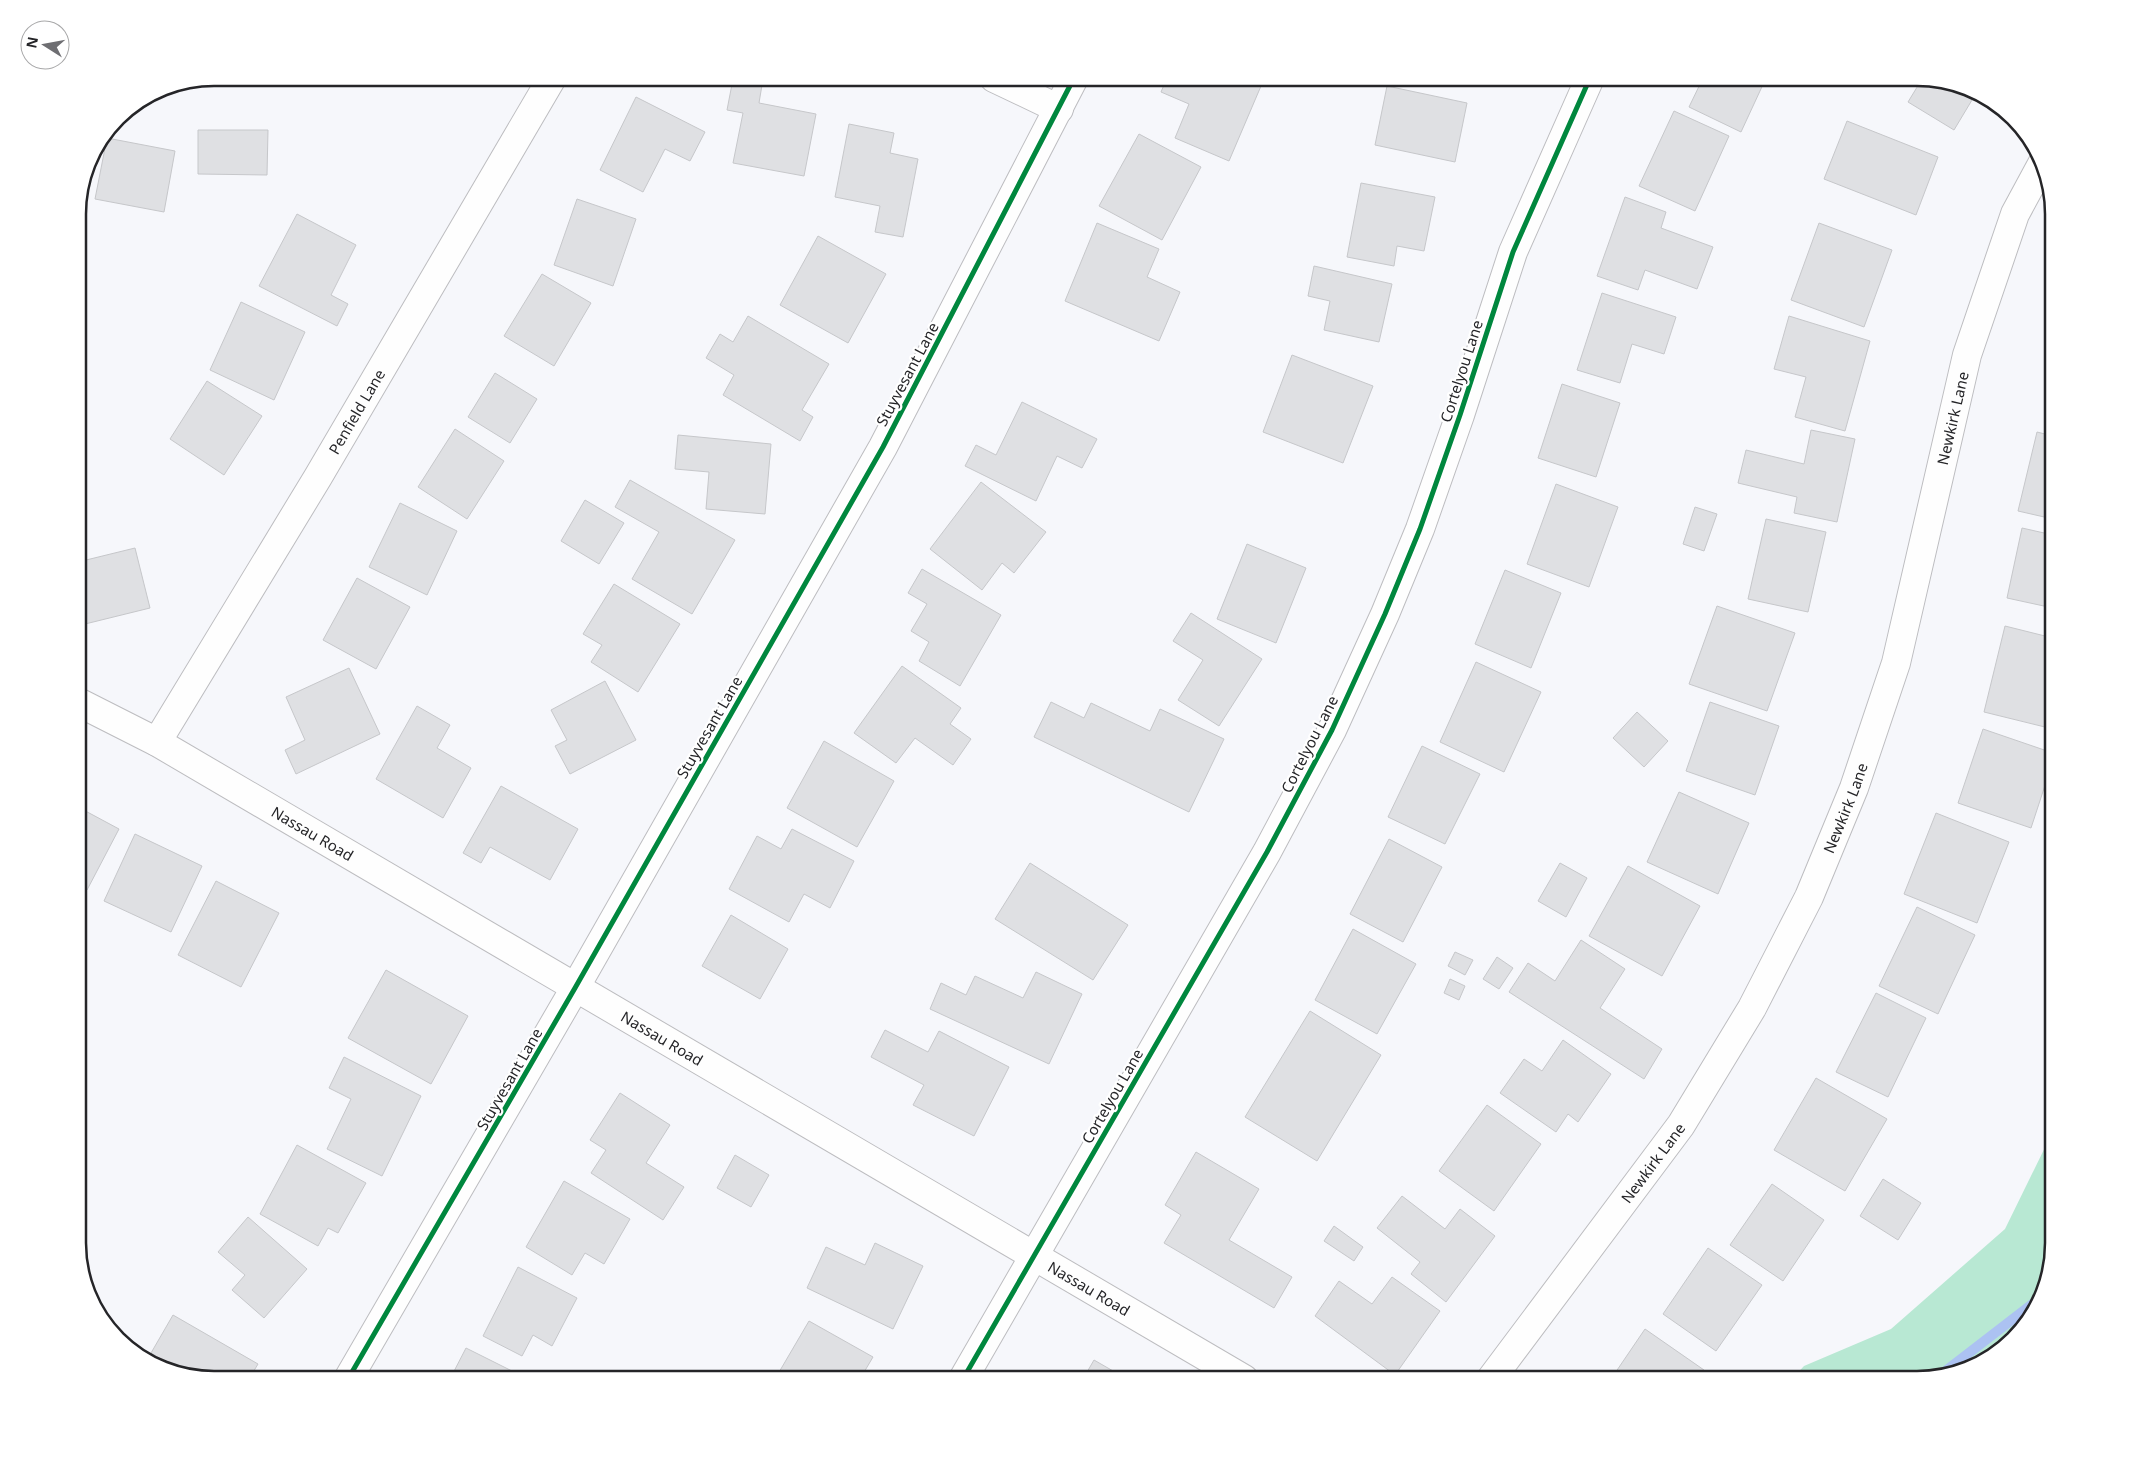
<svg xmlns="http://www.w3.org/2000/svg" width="2131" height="1457" font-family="'Noto Sans',sans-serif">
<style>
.forest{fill:#b8e8d3}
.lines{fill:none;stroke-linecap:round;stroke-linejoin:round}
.stream{stroke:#acc2f2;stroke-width:10}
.building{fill:#dfe0e3;stroke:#c6c7ca}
.street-casing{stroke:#bdbdc0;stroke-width:30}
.street{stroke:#fefefe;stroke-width:28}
.cycleway-casing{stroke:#fff;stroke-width:8}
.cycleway{stroke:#00873e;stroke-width:5}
.labels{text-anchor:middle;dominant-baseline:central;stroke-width:4.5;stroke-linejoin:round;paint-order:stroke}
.street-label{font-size:15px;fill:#252528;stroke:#fff}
.rim{fill:none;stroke:#252528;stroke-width:2.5}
</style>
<rect width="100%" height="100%" fill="#f6f7fb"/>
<polygon class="forest" points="2053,1131 2053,1243 2030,1319 1977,1365 1917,1379 1792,1379 1804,1366 1891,1329 2005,1229"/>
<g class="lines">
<polyline class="stream" points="1943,1373 2035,1302"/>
</g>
<g class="building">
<polygon points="1167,78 1241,78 1261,86 1229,161 1175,138 1189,104 1161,92"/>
<polygon points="1445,78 1474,78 1472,85"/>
<polygon points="1703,78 1766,78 1741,132 1689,107"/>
<polygon points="733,79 762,85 759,103 816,114 804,176 733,163 743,113 727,110"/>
<polygon points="1922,79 1975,95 1954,130 1908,102"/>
<polygon points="1387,86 1467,103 1455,162 1375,145"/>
<polygon points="636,97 705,132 690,161 665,149 643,192 600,170"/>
<polygon points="1674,111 1729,136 1695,211 1639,186"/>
<polygon points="1847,121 1938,157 1916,215 1824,179"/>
<polygon points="849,124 894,133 890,153 918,159 903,237 875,232 880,206 835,197"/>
<polygon points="198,130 268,130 267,175 198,174"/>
<polygon points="1139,134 1201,167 1162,240 1099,206"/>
<polygon points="107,138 175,151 164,212 95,199"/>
<polygon points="1361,183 1435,197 1424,251 1397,246 1394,266 1347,257"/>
<polygon points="1625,197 1666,212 1661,228 1713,247 1697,289 1645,270 1638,290 1597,276"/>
<polygon points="577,199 636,219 613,286 554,265"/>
<polygon points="297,214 356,245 331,295 348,304 337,326 259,286"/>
<polygon points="1097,223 1159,249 1147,277 1180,292 1159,341 1065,301"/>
<polygon points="1819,223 1892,250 1864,327 1791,300"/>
<polygon points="818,236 886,274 848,343 780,305"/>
<polygon points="1314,266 1392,284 1379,342 1324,330 1330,301 1308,296"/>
<polygon points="542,274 591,303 554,366 504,336"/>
<polygon points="1602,293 1676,317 1664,354 1632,344 1620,383 1577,370"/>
<polygon points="241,302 305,332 274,400 210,370"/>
<polygon points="748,316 829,364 802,410 813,417 800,441 723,395 734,375 706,358 720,334 733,342"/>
<polygon points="1789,316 1870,341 1845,431 1795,417 1806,377 1774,369"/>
<polygon points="1292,355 1373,386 1343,463 1263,432"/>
<polygon points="495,373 537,399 510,443 468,417"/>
<polygon points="207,381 262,416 224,475 170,439"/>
<polygon points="1562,384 1620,403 1596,477 1538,458"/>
<polygon points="2053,396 2053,422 2047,420"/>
<polygon points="1022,402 1097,439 1082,468 1057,456 1036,501 965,466 976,445 996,455"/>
<polygon points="455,429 504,461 467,519 418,487"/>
<polygon points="1811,430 1855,439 1837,522 1794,513 1797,497 1738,483 1746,450 1804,464"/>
<polygon points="2037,432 2053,436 2053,519 2018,511"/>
<polygon points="678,435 771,444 765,514 706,509 709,472 675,469"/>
<polygon points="630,480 735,540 692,614 632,579 659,532 615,507"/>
<polygon points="981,482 1046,532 1014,573 1002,563 982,590 930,549"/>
<polygon points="1556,484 1618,507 1589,587 1527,564"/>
<polygon points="585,500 624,523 599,564 561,541"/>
<polygon points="400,503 457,531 427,595 369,567"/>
<polygon points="1695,507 1717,514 1704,551 1683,544"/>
<polygon points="1766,519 1826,532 1808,612 1748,599"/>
<polygon points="2022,528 2053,535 2053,608 2007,598"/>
<polygon points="1247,544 1306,568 1276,643 1217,619"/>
<polygon points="135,548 150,608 81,625 78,612 78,562"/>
<polygon points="922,569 1001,615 960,686 919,661 929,642 911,631 927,604 908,593"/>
<polygon points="1505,570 1561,593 1531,668 1475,644"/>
<polygon points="357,578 410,607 376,669 323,640"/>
<polygon points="614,584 680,624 638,692 591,662 602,645 583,634"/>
<polygon points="1717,606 1795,633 1767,711 1689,684"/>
<polygon points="1191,613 1262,659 1219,726 1178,700 1203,660 1173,641"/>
<polygon points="2005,626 2053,638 2053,729 1984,712"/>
<polygon points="1476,662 1541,692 1504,772 1440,742"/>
<polygon points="902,666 961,708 950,724 971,739 953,765 915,738 896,763 854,733"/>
<polygon points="349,668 380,734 296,774 285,750 305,740 286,697"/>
<polygon points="605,681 636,740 570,774 555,746 567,740 551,710"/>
<polygon points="1051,702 1084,718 1091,703 1150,731 1160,709 1224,739 1189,812 1034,737"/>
<polygon points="1710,702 1779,726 1755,795 1686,771"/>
<polygon points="417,706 450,725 437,748 471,768 443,818 376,779"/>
<polygon points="1637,712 1668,741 1644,767 1613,738"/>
<polygon points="1983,729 2053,753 2053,761 2031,828 1958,803"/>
<polygon points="824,741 894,781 857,847 787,808"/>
<polygon points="1422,746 1480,774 1445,844 1388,817"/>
<polygon points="501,786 578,829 550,880 490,847 481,863 463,853"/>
<polygon points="1679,792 1749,823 1718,894 1647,862"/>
<polygon points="78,807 119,829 87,890 78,885"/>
<polygon points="1936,813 2009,842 1977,923 1904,894"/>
<polygon points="792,829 854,861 830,908 804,894 789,922 729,889 757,836 781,849"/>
<polygon points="135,834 202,866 171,932 104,901"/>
<polygon points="1389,839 1442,867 1403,942 1350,914"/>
<polygon points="1030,863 1128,925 1093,980 995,919"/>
<polygon points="1560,863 1587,878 1566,917 1538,901"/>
<polygon points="1628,866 1700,906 1662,976 1589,936"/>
<polygon points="216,881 279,913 241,987 178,955"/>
<polygon points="1917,907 1975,935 1938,1014 1879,986"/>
<polygon points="731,915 788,949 760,999 702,966"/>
<polygon points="1353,929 1416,964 1377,1034 1315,1000"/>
<polygon points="1581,940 1625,969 1600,1008 1662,1049 1644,1079 1509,992 1528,963 1555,981"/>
<polygon points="1455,952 1473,960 1465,975 1448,966"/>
<polygon points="1497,957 1513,968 1499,989 1483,979"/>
<polygon points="386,970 468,1016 431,1084 348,1038"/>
<polygon points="1036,972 1082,994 1049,1064 930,1009 941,983 966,995 975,976 1023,998"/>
<polygon points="1450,979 1465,986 1459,1000 1444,993"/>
<polygon points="1876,993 1926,1018 1888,1097 1836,1072"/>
<polygon points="1310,1011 1381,1055 1317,1161 1245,1117"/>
<polygon points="885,1030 928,1052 939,1031 1009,1067 974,1136 913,1105 924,1085 871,1057"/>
<polygon points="1563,1040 1611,1074 1578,1122 1568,1114 1556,1132 1500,1093 1524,1059 1542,1071"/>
<polygon points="344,1057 421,1096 382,1176 327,1149 351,1099 329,1088"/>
<polygon points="1816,1078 1887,1119 1845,1191 1774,1150"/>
<polygon points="620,1093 670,1125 646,1163 684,1187 663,1220 591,1173 606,1150 590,1140"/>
<polygon points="1487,1105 1541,1144 1494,1211 1439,1171"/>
<polygon points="297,1145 366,1183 338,1233 328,1228 318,1246 260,1214"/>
<polygon points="1196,1152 1259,1189 1229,1240 1292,1277 1274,1308 1164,1243 1181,1215 1165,1205"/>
<polygon points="735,1155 769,1175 751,1207 717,1188"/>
<polygon points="1883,1179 1921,1203 1898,1240 1860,1216"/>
<polygon points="564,1181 630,1219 604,1264 585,1253 572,1275 526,1247"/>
<polygon points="1772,1184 1824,1220 1783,1281 1730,1245"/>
<polygon points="1402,1196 1445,1229 1460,1209 1495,1236 1446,1302 1411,1274 1420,1262 1377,1228"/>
<polygon points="248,1217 307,1269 264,1318 232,1290 245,1275 218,1252"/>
<polygon points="1334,1226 1363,1247 1354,1261 1324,1241"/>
<polygon points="875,1243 923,1266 893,1329 807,1288 826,1247 865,1265"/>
<polygon points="1708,1248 1762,1285 1716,1351 1663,1314"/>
<polygon points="518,1267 577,1298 552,1346 533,1335 522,1356 483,1336"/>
<polygon points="1392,1277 1440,1311 1395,1375 1315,1316 1339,1281 1372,1304"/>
<polygon points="173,1315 258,1364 249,1379 215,1380 172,1366 151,1353"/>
<polygon points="809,1321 873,1357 860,1379 775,1379"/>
<polygon points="1645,1329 1704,1370 1698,1379 1611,1379"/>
<polygon points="466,1348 528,1379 450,1379"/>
<polygon points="1094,1360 1127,1379 1083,1379"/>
</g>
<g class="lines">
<g class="street-casing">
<g id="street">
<polyline points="994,78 1059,109"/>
<path id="s1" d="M78 702 157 742 1244 1379"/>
<path id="s2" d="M157 742 318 477 552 78"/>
<polyline points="348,1379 575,988 883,447 1074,78"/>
<polyline points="963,1379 1267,852 1332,730 1385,614 1420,529 1460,415 1513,252 1590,78"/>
<path id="s3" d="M1491 1379 1681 1125 1752 1008 1809 897 1854 788 1896 663 1967 355 2015 214 2042 164"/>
</g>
</g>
<use href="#street" class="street"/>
<g class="cycleway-casing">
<g id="cycleway">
<polyline points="348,1379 575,988 883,447 1074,78"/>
<polyline points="963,1379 1267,852 1332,730 1385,614 1420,529 1460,415 1513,252 1590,78"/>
</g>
</g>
<use href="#cycleway" class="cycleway"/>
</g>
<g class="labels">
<g class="street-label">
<text transform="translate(1461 371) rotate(-72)">Cortelyou Lane</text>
<text transform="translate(907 374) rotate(-62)">Stuyvesant Lane</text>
<text stroke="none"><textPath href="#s2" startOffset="386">Penfield Lane</textPath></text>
<text stroke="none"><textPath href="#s3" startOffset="1080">Newkirk Lane</textPath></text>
<text transform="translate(709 727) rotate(-60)">Stuyvesant Lane</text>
<text transform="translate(1309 744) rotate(-63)">Cortelyou Lane</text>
<text stroke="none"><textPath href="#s3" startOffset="675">Newkirk Lane</textPath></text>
<text stroke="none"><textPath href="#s1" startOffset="269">Nassau Road</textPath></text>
<text stroke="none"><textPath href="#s1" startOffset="674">Nassau Road</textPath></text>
<text transform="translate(509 1079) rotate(-60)">Stuyvesant Lane</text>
<text transform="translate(1112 1096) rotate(-60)">Cortelyou Lane</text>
<text stroke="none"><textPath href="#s3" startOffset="270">Newkirk Lane</textPath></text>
<text stroke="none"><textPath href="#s1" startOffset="1169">Nassau Road</textPath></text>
</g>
</g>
<path d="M0 0H2131V1457H0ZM214 86H1917A128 128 0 0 1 2045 214V1243A128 128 0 0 1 1917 1371H214A128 128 0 0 1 86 1243V214A128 128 0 0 1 214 86Z" fill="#fff" fill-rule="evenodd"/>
<path class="rim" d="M214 86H1917A128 128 0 0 1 2045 214V1243A128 128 0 0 1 1917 1371H214A128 128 0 0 1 86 1243V214A128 128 0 0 1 214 86Z"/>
<g transform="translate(45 45) rotate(281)"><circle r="24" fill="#ffffff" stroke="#a8a8a9"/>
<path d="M0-4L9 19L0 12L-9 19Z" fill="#6e6e72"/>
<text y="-8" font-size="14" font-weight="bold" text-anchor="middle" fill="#252528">N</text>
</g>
</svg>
